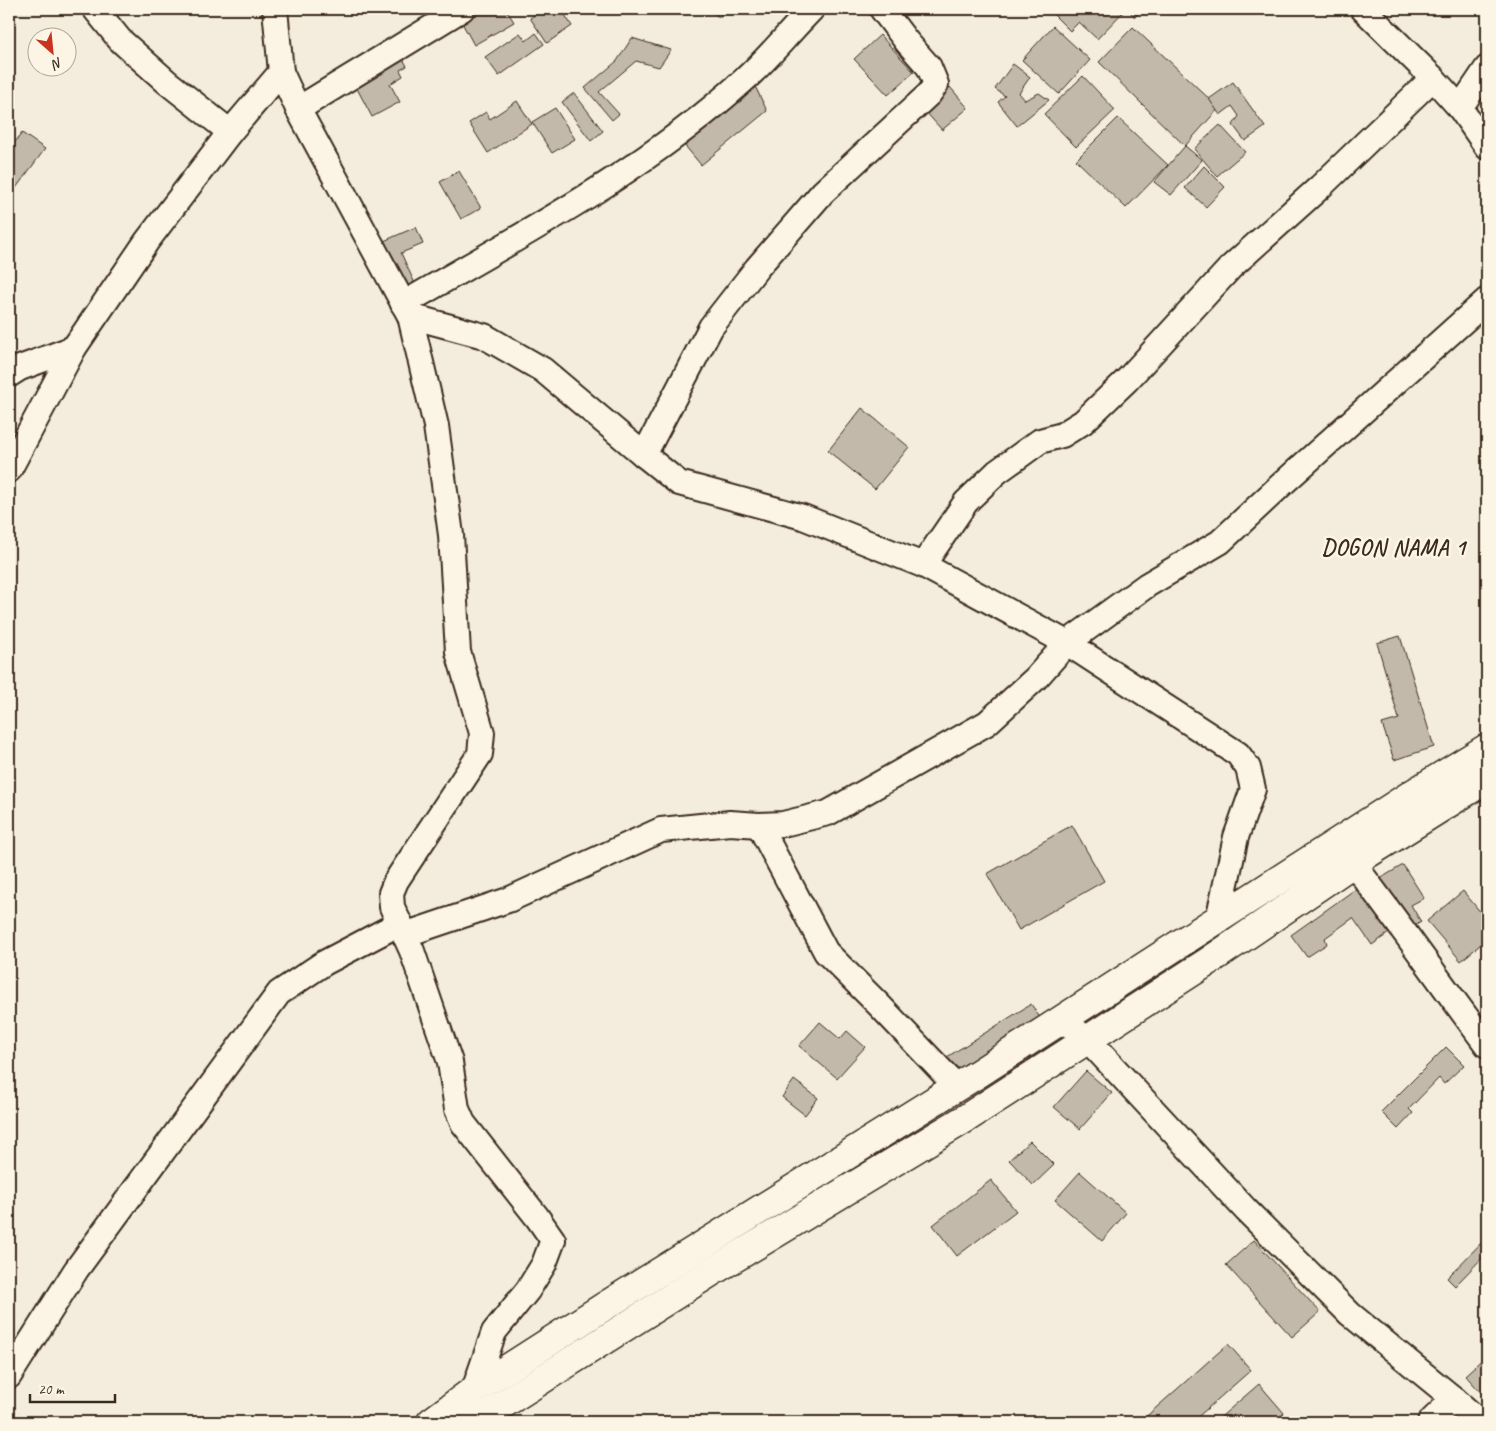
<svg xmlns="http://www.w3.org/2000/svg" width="1496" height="1431" font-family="Caveat,sans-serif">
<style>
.building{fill:#c3b9aa;stroke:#3b2a1e}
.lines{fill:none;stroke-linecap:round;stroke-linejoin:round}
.minor-casing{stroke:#3b2a1e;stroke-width:28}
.tertiary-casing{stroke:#3b2a1e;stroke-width:31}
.minor{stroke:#fcf5e5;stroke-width:24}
.tertiary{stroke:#fcf5e5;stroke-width:28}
.labels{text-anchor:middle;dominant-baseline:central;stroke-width:5;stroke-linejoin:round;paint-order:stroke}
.district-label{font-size:22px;font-weight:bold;letter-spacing:1px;fill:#3b2a1e;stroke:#fcf5e5}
</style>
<rect width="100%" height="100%" fill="#f4eddd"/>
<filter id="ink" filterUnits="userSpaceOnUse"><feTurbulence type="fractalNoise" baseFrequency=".02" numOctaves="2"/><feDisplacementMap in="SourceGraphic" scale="10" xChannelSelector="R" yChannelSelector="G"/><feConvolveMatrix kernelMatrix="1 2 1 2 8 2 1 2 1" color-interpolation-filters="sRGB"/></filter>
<g filter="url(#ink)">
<g class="building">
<polygon points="482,9 506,9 514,22 474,45 461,21"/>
<polygon points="544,9 561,9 572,26 547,43 530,18"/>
<polygon points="709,9 727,9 720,18"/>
<polygon points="1054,9 1120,9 1123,12 1097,39 1079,22 1070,31 1051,12"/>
<polygon points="1127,9 1143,9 1135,17"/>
<polygon points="1053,26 1090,60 1059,94 1022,60"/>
<polygon points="1133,27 1219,108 1185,146 1099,62"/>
<polygon points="520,33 526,41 536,33 544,44 499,76 485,57"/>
<polygon points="880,35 914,72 888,95 854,59"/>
<polygon points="632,38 671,50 659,67 636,61 599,92 619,114 612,120 585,88 617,61"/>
<polygon points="400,54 407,66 400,70 403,76 390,84 400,102 372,117 352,79"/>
<polygon points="1013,64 1030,77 1019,93 1025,100 1039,93 1049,100 1017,126 998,102 1005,96 995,89"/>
<polygon points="1083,76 1115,110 1076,147 1044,114"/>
<polygon points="753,82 767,111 701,165 681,141"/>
<polygon points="1233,82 1265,127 1245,141 1233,125 1239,116 1232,106 1220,115 1209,99"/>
<polygon points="950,87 968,108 942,130 924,110"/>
<polygon points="574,93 603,131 591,141 562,102"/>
<polygon points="517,101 532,124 488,153 469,123 486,112 490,119"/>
<polygon points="555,108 575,139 552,153 532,122"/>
<polygon points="1118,118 1168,165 1126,208 1076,160"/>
<polygon points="1220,125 1245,152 1217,176 1194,149"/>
<polygon points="22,133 45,149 10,196 9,195 9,150"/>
<polygon points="1185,146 1202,160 1171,195 1154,182"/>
<polygon points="1204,166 1225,187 1206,207 1185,188"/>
<polygon points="459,171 481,208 461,219 440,182"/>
<polygon points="416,227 423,244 401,253 416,286 399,293 377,244"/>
<polygon points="862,408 909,447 875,489 828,451"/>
<polygon points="1400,636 1434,747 1394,760 1382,724 1399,719 1377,643"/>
<polygon points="1072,825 1104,881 1019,930 987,874"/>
<polygon points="1403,865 1424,898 1411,905 1421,922 1406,931 1376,881"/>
<polygon points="1364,883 1396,928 1372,945 1353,918 1325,938 1327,944 1307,957 1291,935"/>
<polygon points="1463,891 1487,920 1487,939 1461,961 1427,921"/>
<polygon points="1031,1004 1042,1021 958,1074 947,1057"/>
<polygon points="820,1022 840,1039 847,1031 865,1047 837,1078 799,1046"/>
<polygon points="1446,1047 1464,1065 1444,1084 1439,1078 1409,1109 1413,1113 1398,1129 1381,1112"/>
<polygon points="1086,1071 1112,1093 1080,1129 1054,1107"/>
<polygon points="794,1080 818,1098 805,1115 782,1097"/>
<polygon points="1030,1141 1054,1165 1033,1185 1009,1160"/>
<polygon points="1080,1172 1126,1213 1102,1241 1055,1200"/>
<polygon points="991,1180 1016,1211 957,1256 933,1225"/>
<polygon points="1487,1237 1487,1253 1455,1286 1447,1278"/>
<polygon points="1254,1240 1320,1312 1292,1337 1226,1265"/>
<polygon points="1228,1344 1251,1370 1192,1422 1140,1422"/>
<polygon points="1487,1355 1487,1395 1485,1397 1465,1375"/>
<polygon points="1259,1384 1284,1413 1274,1422 1215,1422"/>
</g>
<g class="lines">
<g class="minor-casing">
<g id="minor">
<polyline points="95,9 120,40 167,82 230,132"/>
<polyline points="275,9 281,72 298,109 410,316 436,426 451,535 458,652 482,733 480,754 396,881 391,893 392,907 412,951 450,1062 457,1109 463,1123 537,1217 553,1240 544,1264 528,1290 494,1332 474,1390"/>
<polyline points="1363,9 1433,78 1460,108 1487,147"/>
<polyline points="1460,108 1487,68"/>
<polyline points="298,109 462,9"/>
<path d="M403 304C520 236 643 172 744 80 768 59 789 32 812 9"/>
<polyline points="410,316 484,336 543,370 644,455 679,483 803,517 923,565 1067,643 1238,754 1248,768 1253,789 1236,837 1218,920"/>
<polyline points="9,375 20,368 74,348"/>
<polyline points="644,455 711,327 757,268 823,192 929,94 936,84 929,67 907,42 882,9"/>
<polyline points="9,470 74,348 147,241 230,132 281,72"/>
<polyline points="923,565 966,502 997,472 1040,441 1062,435 1083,422 1127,380 1231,267 1320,187 1433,78"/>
<polyline points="759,825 826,952 880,1006 957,1087"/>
<path d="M1353 863C1399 923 1442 985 1487 1045"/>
<polyline points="404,935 508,900 661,830 730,823 759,825 783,824 828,813 987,723 1036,678 1067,643 1147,585 1220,542 1281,485 1487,300"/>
<polyline points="1063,1020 1088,1040 1246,1210 1350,1314 1454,1399 1480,1422"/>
<polyline points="9,1376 76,1270 279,993 324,963 400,923"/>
<polyline points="1430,1422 1454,1399"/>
</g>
</g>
<g class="tertiary-casing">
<g id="tertiary">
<polyline points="431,1422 474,1390 605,1306 979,1073 1412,794 1487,748"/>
<polyline points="475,1422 713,1271 968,1117 1206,963 1353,863 1487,779"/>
</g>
</g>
<use href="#minor" class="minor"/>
<use href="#tertiary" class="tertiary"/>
</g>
</g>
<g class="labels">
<g class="district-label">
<text x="1394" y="548">DOGON NAMA 1</text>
</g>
</g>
<rect width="1496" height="1431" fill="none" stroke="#fcf5e5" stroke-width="30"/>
<rect x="15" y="15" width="1466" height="1401" fill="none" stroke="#3b2a1e" stroke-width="2" filter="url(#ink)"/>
<g transform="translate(52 52) rotate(153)"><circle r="24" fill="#fcf5e5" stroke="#afa495"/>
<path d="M0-4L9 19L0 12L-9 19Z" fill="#c8321e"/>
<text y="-8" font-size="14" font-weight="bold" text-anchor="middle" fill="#3b2a1e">N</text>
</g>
<path d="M30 1394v8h85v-8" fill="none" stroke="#3b2a1e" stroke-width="2.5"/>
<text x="38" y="1394" font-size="15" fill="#3b2a1e" stroke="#fcf5e5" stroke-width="4" paint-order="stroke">20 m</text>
</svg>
